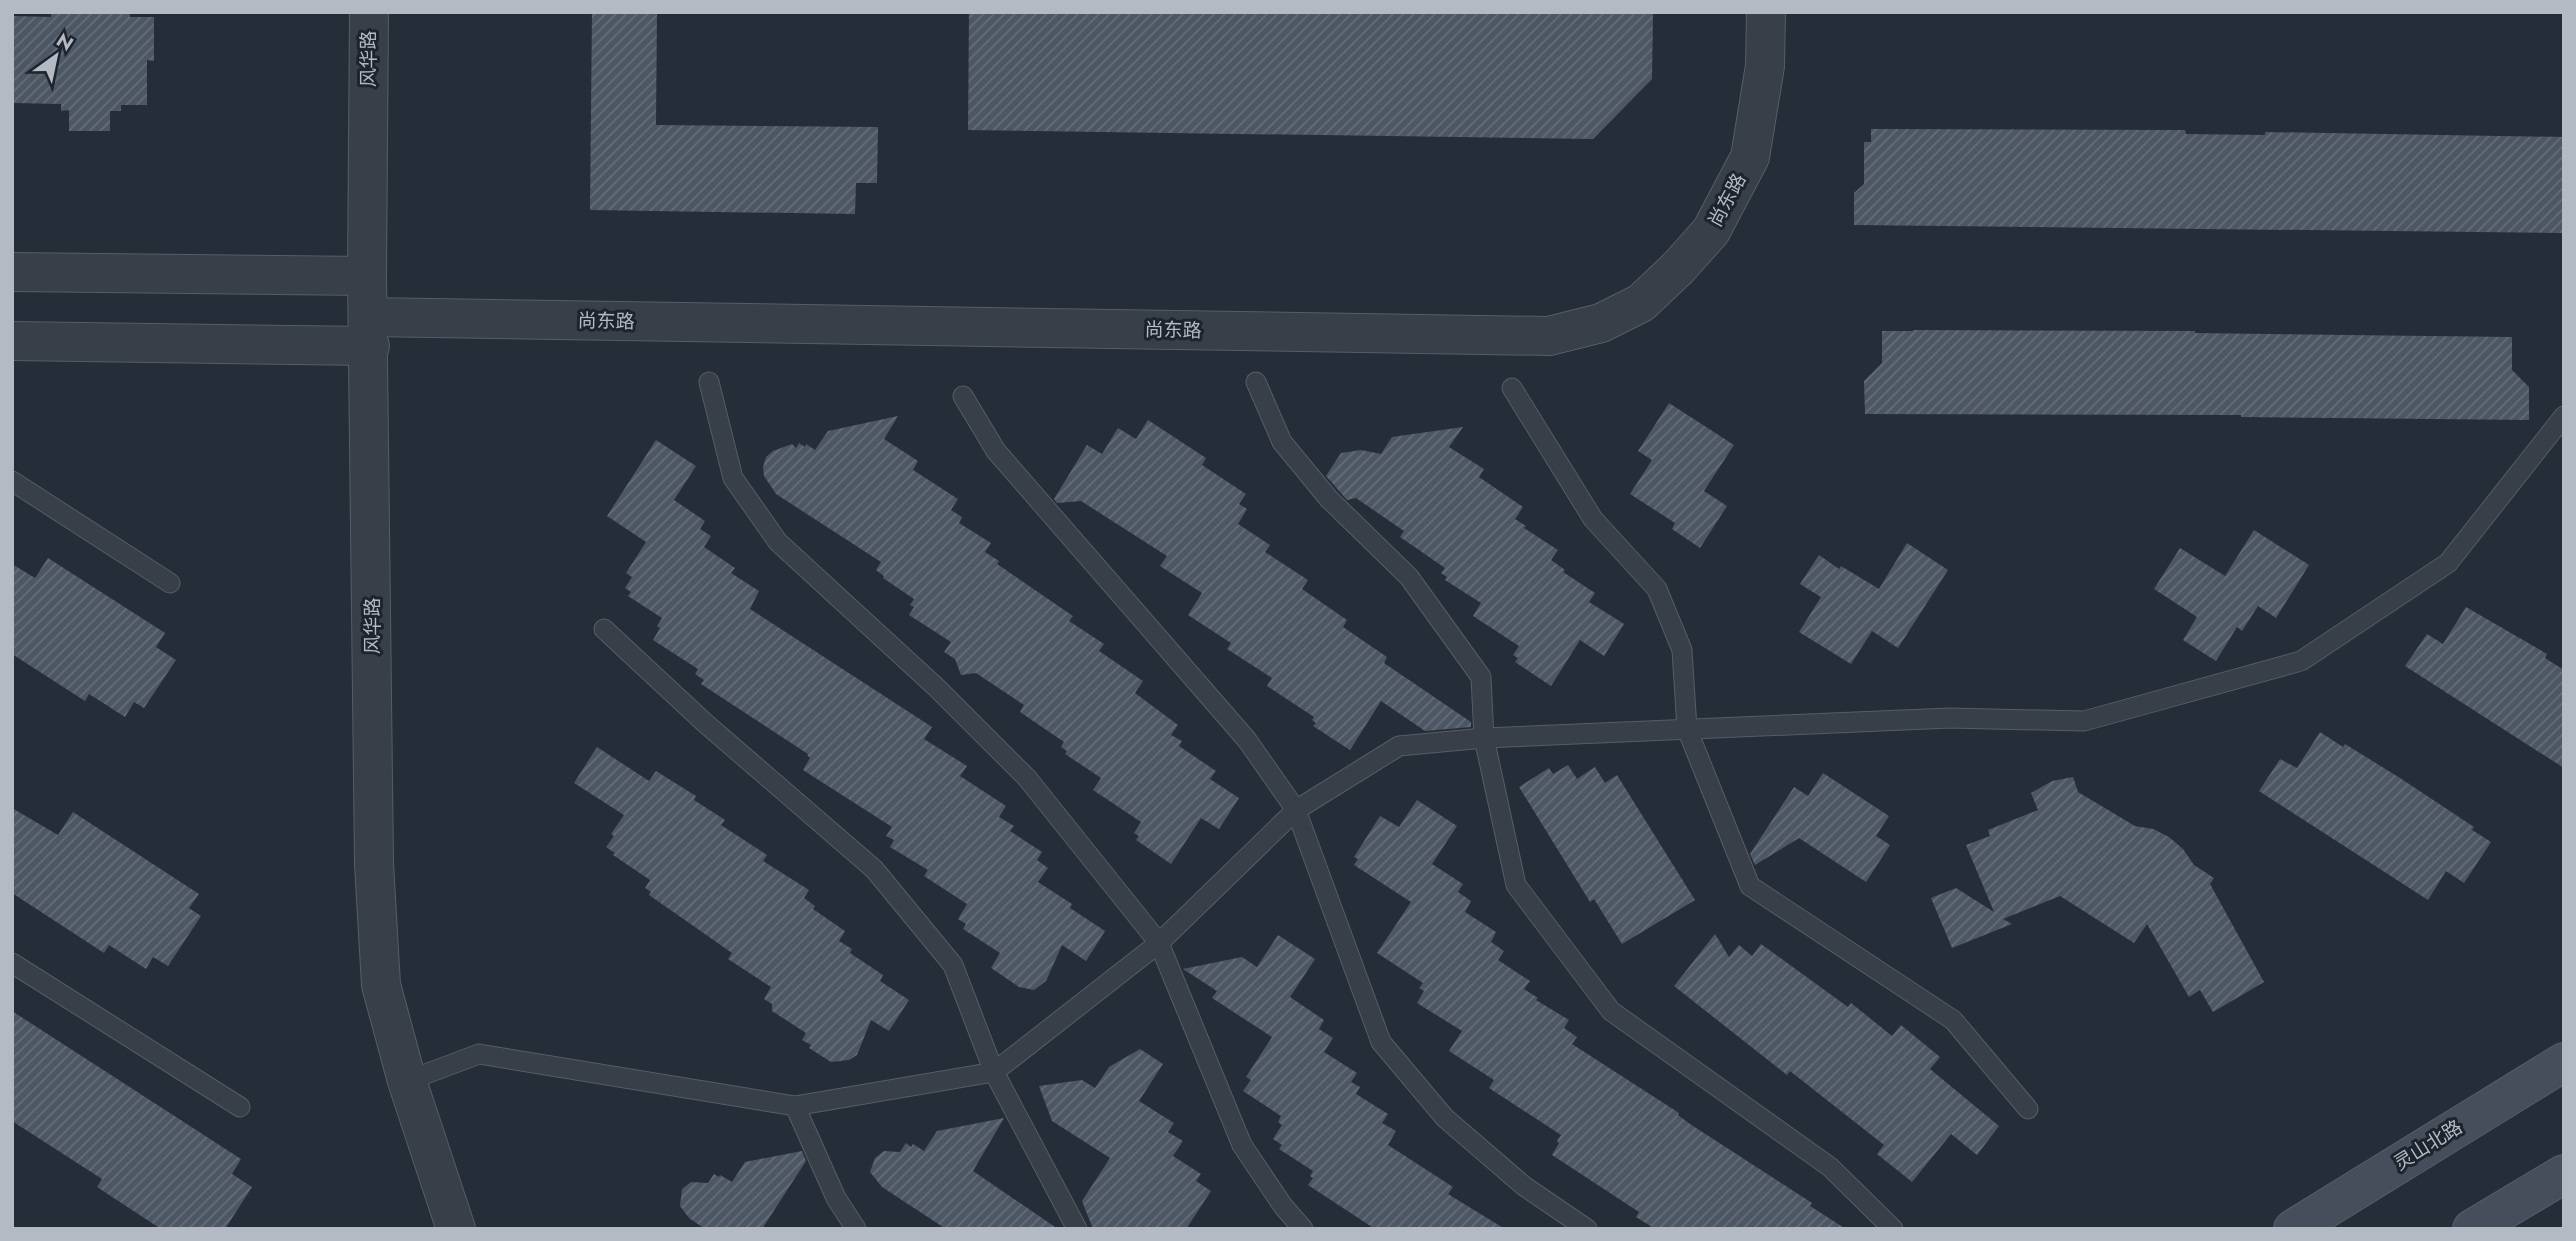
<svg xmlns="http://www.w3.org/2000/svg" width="2576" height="1241" font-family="Jost,'Noto Sans SC',sans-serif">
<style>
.building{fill:url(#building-hatch)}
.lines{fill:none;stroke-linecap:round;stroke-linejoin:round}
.service-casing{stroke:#565d66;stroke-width:21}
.minor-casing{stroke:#565d66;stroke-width:40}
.secondary-casing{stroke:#565d66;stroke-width:40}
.service{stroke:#383f48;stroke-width:19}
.minor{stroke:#383f48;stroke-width:38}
.secondary{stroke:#474e5b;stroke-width:38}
.labels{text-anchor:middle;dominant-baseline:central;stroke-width:6;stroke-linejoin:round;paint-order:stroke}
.street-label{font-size:19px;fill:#b3bac4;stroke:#1d242d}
</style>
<defs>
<pattern id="building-hatch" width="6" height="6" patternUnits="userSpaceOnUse" patternTransform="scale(1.75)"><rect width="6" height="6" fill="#4d5763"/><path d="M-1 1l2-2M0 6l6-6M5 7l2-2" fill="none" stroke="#646d78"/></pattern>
</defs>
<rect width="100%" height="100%" fill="#252d38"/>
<g class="building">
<polygon points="51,12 130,13 130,17 154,17 154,61 147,60 147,105 121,105 121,111 110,111 110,131 69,131 69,110 61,111 61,104 12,103 12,16 51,17"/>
<polygon points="592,12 657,12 656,125 878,127 877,183 856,183 855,214 590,210"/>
<polygon points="969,12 1653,12 1652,79 1593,139 968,130"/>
<polygon points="1871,129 2164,130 2185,130 2186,134 2265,135 2265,132 2564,137 2564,233 1854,225 1854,193 1864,184 1864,142 1871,142"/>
<polygon points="1913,330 2195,331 2195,333 2512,337 2512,370 2529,387 2529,420 2241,417 2241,415 1865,414 1864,381 1882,363 1882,331 1913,331"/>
<polygon points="1669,403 1734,445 1704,491 1727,506 1700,548 1672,529 1675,523 1630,494 1652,460 1638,451"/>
<polygon points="898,416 884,439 918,461 913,470 958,499 951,510 962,517 959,523 991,543 985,552 999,561 997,564 1073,616 1069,621 1104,644 1099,651 1143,681 1135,693 1178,725 1171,735 1182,741 1179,746 1216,771 1210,779 1239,798 1219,829 1201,818 1171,864 1136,840 1139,836 1134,833 1141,822 1093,790 1101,778 1065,754 1067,751 1061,747 1064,742 1020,712 1024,705 976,673 961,675 955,659 944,652 951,642 909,615 914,607 910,605 914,599 883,578 884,576 876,570 881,562 776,494 764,476 763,467 766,457 773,451 792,444 796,448 799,443 805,447 806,444 815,450 828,431"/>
<polygon points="1148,420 1206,458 1202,465 1246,494 1239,504 1247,509 1238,524 1270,545 1265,552 1308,580 1302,589 1347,620 1343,627 1387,657 1384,663 1471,722 1471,727 1425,731 1381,701 1350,750 1313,726 1316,723 1312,720 1314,717 1267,686 1272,678 1227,649 1231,643 1188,615 1202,593 1160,566 1167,556 1081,501 1057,503 1054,499 1087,445 1102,454 1118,428 1136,439"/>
<polygon points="1463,427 1449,447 1484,469 1479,477 1523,507 1515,519 1526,526 1524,528 1558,550 1551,560 1565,570 1563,572 1595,593 1589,602 1624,624 1604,656 1580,640 1551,686 1515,662 1518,658 1513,655 1519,646 1473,616 1481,603 1445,580 1447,577 1441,573 1445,568 1400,537 1404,531 1356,498 1347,500 1326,476 1341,453 1361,450 1381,454 1392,437"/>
<polygon points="656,440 696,466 674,500 705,521 700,529 711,536 704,547 735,568 731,573 759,591 750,609 932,727 924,739 967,766 960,776 1006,806 999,817 1014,826 1010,831 1042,852 1037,860 1048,868 1038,882 1072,904 1070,908 1105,931 1086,961 1062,945 1046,981 1034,990 1019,987 991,968 1000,953 963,929 966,924 958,919 967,904 924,876 928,870 890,847 894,840 886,836 892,827 803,770 810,758 807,755 808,754 701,684 704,680 695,674 698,669 653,640 660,628 657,626 662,618 628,596 631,592 625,588 632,577 626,573 646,542 607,516"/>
<polygon points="2254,530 2309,565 2276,618 2258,606 2242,631 2237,627 2216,661 2183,640 2197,617 2154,589 2180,548 2225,576"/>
<polygon points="1907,543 1948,570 1898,648 1872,631 1851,664 1799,632 1821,597 1800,584 1819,555 1839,569 1841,566 1879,589"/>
<polygon points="48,558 165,633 156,647 176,660 144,708 134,702 125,717 89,694 85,701 12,654 12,564 35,578"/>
<polygon points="2466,607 2547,654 2545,658 2564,670 2564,768 2405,666 2427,634 2443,644"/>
<polygon points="2320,732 2343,747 2345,744 2400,778 2474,827 2472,830 2491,842 2464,883 2446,871 2428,900 2259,791 2280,759 2297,768"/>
<polygon points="597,747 649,781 656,771 696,796 694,800 725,820 721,825 767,855 763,861 809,890 804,898 815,906 813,909 845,931 839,941 852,949 850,953 883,975 880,981 909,1000 889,1031 871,1020 857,1055 849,1060 831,1062 809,1048 811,1045 802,1040 806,1033 772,1011 772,1004 764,999 771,987 728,959 732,953 649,895 651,892 645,888 650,880 613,855 615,853 606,847 614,836 611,834 624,815 574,783"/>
<polygon points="1568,765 1577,779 1595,767 1605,783 1617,775 1695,900 1622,944 1594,899 1590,902 1519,787 1549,768 1553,774"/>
<polygon points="1823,773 1889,816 1876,836 1890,845 1866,882 1799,838 1755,865 1750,854 1794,787 1808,796"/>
<polygon points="2073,777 2078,792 2135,826 2153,829 2169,837 2183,849 2194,865 2214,878 2210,884 2264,982 2213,1012 2200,990 2189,997 2147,924 2134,943 2060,896 2003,919 2012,924 1952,948 1931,898 1956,888 1994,912 1966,845 1990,836 1988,830 2038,810 2031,793 2052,781"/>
<polygon points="1417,800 1457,826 1432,864 1463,884 1458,892 1471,901 1465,912 1496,932 1491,942 1504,951 1498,960 1530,981 1524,989 1538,998 1536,1000 1569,1020 1564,1028 1577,1037 1572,1044 1679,1113 1678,1115 1690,1124 1812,1203 1810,1206 1846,1229 1655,1229 1636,1217 1639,1212 1552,1155 1559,1143 1557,1141 1561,1135 1489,1088 1494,1080 1449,1051 1462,1031 1417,1003 1424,991 1419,988 1423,983 1377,953 1411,902 1354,865 1358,859 1354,857 1380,816 1399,827"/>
<polygon points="12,808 58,835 73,812 199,894 189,908 201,916 168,966 153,957 146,969 109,945 104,953 12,893"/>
<polygon points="1715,934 1729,957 1739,945 1752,956 1761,944 1848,1007 1851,1003 1892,1036 1901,1025 1940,1057 1930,1069 1999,1126 1977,1155 1951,1134 1912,1182 1877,1154 1884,1145 1790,1071 1787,1075 1674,986"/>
<polygon points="1278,935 1315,959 1290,997 1324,1020 1319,1029 1333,1038 1324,1052 1357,1073 1351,1082 1360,1087 1356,1094 1388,1114 1382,1123 1396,1131 1388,1145 1453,1187 1448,1194 1505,1229 1375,1229 1308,1185 1313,1178 1310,1176 1313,1171 1279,1149 1282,1145 1273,1139 1282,1125 1278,1122 1281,1116 1243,1091 1251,1080 1246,1077 1272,1037 1212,998 1217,991 1183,969 1242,957 1257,967"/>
<polygon points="12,1011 241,1159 232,1174 252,1187 225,1229 161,1229 97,1187 102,1179 12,1121"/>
<polygon points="1140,1049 1163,1064 1139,1101 1174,1123 1168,1132 1183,1141 1173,1156 1201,1174 1196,1181 1211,1191 1186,1229 1093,1229 1082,1201 1110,1158 1052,1121 1039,1086 1082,1080 1095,1088 1109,1067"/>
<polygon points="1004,1118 973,1171 1058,1229 946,1229 882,1187 870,1172 875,1158 884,1151 900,1152 906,1143 911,1147 913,1144 924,1151 937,1131"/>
<polygon points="802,1151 806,1161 762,1229 705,1229 689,1218 680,1206 682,1189 691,1182 708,1183 714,1174 719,1177 720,1175 732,1182 745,1162"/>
</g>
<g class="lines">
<g class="service-casing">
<g id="service">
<polyline points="709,382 733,478 778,542 937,688 1027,778 1159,943 1242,1145 1283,1206 1303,1229"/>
<polyline points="1256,382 1282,442 1329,499 1409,577 1481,677 1484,738 1516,885 1611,1011 1830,1167 1893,1229"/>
<polyline points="1512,388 1593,519 1657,589 1682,650 1687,729 1750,886 1953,1020 2028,1109"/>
<polyline points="963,396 996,451 1247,740 1296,810 1381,1042 1445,1118 1524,1186 1587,1229"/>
<polyline points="12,481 170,583"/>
<polyline points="604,629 705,723 874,869 953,965 994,1072 1077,1229"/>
<polyline points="12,963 240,1107"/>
<polyline points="407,1081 479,1054 795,1106 994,1072 1159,943 1296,810 1399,746 1484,738 1950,718 2084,721 2301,661 2448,563 2564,416"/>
<polyline points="795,1106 836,1198 856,1229"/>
</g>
</g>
<g class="minor-casing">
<g id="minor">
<polyline points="369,12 367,276 374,864 381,985 407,1081 456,1229"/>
<polyline points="12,272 367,276"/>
<polyline points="369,317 1549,336 1601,323 1641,303 1678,268 1711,231 1750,157 1765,66 1766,12"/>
<polyline points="12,341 370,346"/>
</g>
</g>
<g class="secondary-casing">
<g id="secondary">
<polyline points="2293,1229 2564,1062"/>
<polyline points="2472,1229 2564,1174"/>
</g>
</g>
<use href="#service" class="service"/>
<use href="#minor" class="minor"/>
<use href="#secondary" class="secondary"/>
</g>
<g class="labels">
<g class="street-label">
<text transform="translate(368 59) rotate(-90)">风华路</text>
<text transform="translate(1727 200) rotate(-62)">尚东路</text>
<text transform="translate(606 321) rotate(1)">尚东路</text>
<text transform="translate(1173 330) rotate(1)">尚东路</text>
<text transform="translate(372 626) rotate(-90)">风华路</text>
<text transform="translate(2428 1145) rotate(-32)">灵山北路</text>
</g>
</g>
<rect width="2576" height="1241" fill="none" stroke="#b3bac4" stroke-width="28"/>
<g transform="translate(56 56) rotate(33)" stroke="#1d242d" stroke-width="5" paint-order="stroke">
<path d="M0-5L12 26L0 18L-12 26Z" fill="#b3bac4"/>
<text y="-10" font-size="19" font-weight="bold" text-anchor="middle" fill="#b3bac4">N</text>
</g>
</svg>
